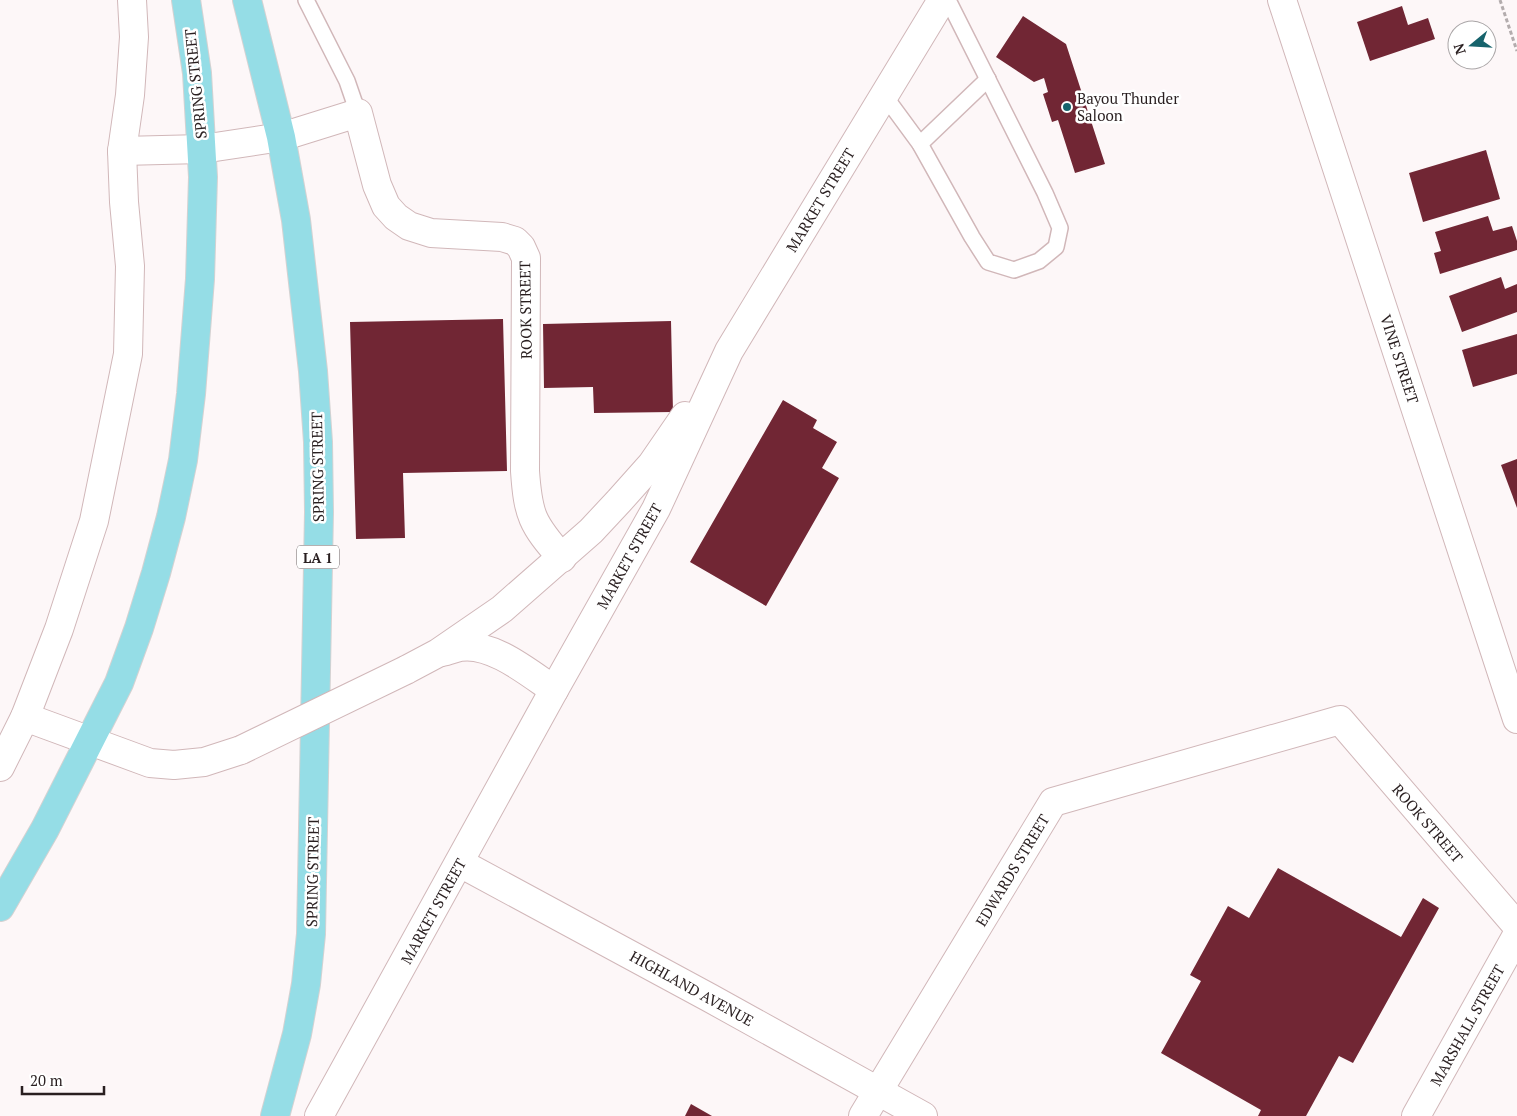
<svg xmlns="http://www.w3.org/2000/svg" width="1517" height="1116" font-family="'PT Serif',serif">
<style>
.building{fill:#712634}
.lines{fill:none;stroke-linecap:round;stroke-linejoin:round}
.service-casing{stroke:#d1b7b9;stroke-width:18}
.minor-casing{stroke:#d1b7b9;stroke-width:30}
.tertiary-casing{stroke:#d1b7b9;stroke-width:30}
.primary-casing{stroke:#d4d2d2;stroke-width:30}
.path{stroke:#b3acad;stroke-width:3;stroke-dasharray:4 2.5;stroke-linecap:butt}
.service{stroke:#fff;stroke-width:15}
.minor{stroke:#fff;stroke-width:28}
.tertiary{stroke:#fff;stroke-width:28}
.primary{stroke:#95dde6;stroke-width:28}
.minor-bridge-casing{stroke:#d1b7b9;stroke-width:30;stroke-linecap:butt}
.minor-bridge{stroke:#fff;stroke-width:28}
.poi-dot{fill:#16636c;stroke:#fff;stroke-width:2}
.labels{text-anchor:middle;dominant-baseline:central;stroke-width:5;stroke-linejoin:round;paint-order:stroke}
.shield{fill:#fff;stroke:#696263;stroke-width:1}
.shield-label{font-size:14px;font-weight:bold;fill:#291f20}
.street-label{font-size:15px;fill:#291f20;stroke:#fff}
.poi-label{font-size:15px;fill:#291f20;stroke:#fff;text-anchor:start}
</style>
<rect width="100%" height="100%" fill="#fdf7f8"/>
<g class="building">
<polygon points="1402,6 1408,25 1428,18 1435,39 1370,61 1357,22"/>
<polygon points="1023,16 1066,44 1105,164 1075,173 1058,120 1052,122 1043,94 1048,92 1044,78 1034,82 996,57"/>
<polygon points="1486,150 1500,199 1423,222 1409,173"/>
<polygon points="1488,216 1493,231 1512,226 1517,241 1517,250 1440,274 1434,253 1441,251 1435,232"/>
<polygon points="1501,277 1505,289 1517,284 1517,312 1462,332 1449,296"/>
<polygon points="503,319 507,471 403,473 405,538 356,539 350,322"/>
<polygon points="671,321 673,412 594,413 593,387 544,388 543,324"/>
<polygon points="1517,334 1517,374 1473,387 1462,350"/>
<polygon points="783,400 817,420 813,428 837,442 822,468 839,478 766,606 690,562"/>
<polygon points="1517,459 1517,508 1501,465"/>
<polygon points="1278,868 1401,937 1423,898 1439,908 1353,1063 1339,1056 1306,1116 1258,1116 1261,1110 1161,1053 1201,981 1190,975 1228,906 1249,918"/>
<polygon points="691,1104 712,1116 685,1116"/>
</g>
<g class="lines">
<g class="service-casing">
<g id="service">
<polyline points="306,0 347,81 358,113"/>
<polyline points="884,95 920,144 972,237 988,262 1014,270 1039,261 1056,247 1060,228 1045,193 948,0"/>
<polyline points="920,144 988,79"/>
</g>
</g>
<g class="minor-casing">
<g id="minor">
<polyline points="1282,0 1517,719"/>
<path d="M122 151 202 149 281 137 358 113 377 185 386 206 396 217 409 226 431 233 502 237 515 241 521 247 526 258 525 471C528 515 532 524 562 558"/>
<path d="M442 652C448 651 454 648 460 647 492 642 529 673 554 690"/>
<polyline points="406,670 438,653 502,609 591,531 619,501 652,464 685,416"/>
<polyline points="25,717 150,763 174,765 204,762 241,750"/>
<polyline points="0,767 25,717 59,629 94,521 128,354 130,266 124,202 122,151 130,95 134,37 132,0"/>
<polyline points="460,863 710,998 923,1116"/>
<polyline points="319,1116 554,690 656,509 729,351 942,0"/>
<polyline points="863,1116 1053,802 1340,720 1517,926"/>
</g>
</g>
<g class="tertiary-casing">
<polyline id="tertiary" points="1416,1116 1517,935"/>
</g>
<g class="primary-casing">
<g id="primary">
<polyline points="247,0 281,137 296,220 313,371 318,442 319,512 311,934 306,984 297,1034 275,1116"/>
<polyline points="0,907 45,829 119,683 139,628 156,573 171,517 183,460 191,394 200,279 203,177 197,73 186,0"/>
</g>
</g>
<polyline class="path" points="1500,0 1517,51"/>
<use href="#service" class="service"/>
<use href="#minor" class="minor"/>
<use href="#tertiary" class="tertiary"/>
<use href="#primary" class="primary"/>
<g class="minor-bridge-casing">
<polyline id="minor-bridge" points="241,750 406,670"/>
</g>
<use href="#minor-bridge" class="minor-bridge"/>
</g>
<circle class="poi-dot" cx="1067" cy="107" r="5"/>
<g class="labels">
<rect class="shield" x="297" y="545.5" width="42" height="23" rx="4"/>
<g class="shield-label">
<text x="318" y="557">LA 1</text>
</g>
<g class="street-label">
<text transform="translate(195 84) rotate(-96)">SPRING STREET</text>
<text transform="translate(820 200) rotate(-59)">MARKET STREET</text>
<text transform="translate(525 310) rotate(-91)">ROOK STREET</text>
<text transform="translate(1400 359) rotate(72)">VINE STREET</text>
<text transform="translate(317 467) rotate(-91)">SPRING STREET</text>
<text transform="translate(629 556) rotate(-61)">MARKET STREET</text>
<text transform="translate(1428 823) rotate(49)">ROOK STREET</text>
<text transform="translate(1012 870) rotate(-59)">EDWARDS STREET</text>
<text transform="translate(312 872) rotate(-89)">SPRING STREET</text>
<text transform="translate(433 911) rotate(-61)">MARKET STREET</text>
<text transform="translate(692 988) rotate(29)">HIGHLAND AVENUE</text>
<text transform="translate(1467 1025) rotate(-61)">MARSHALL STREET</text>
</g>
<g class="poi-label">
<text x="1077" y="98">Bayou Thunder<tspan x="1077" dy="17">Saloon</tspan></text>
</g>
</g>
<g transform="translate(1472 45) rotate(252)"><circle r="24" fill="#ffffff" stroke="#a9a5a6"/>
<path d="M0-4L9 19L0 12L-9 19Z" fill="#16636c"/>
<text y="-8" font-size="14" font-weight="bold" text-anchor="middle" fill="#291f20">N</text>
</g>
<path d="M22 1086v8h82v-8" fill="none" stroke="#291f20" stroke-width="2.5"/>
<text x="30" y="1086" font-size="15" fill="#291f20" stroke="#ffffff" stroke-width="4" paint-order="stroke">20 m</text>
</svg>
